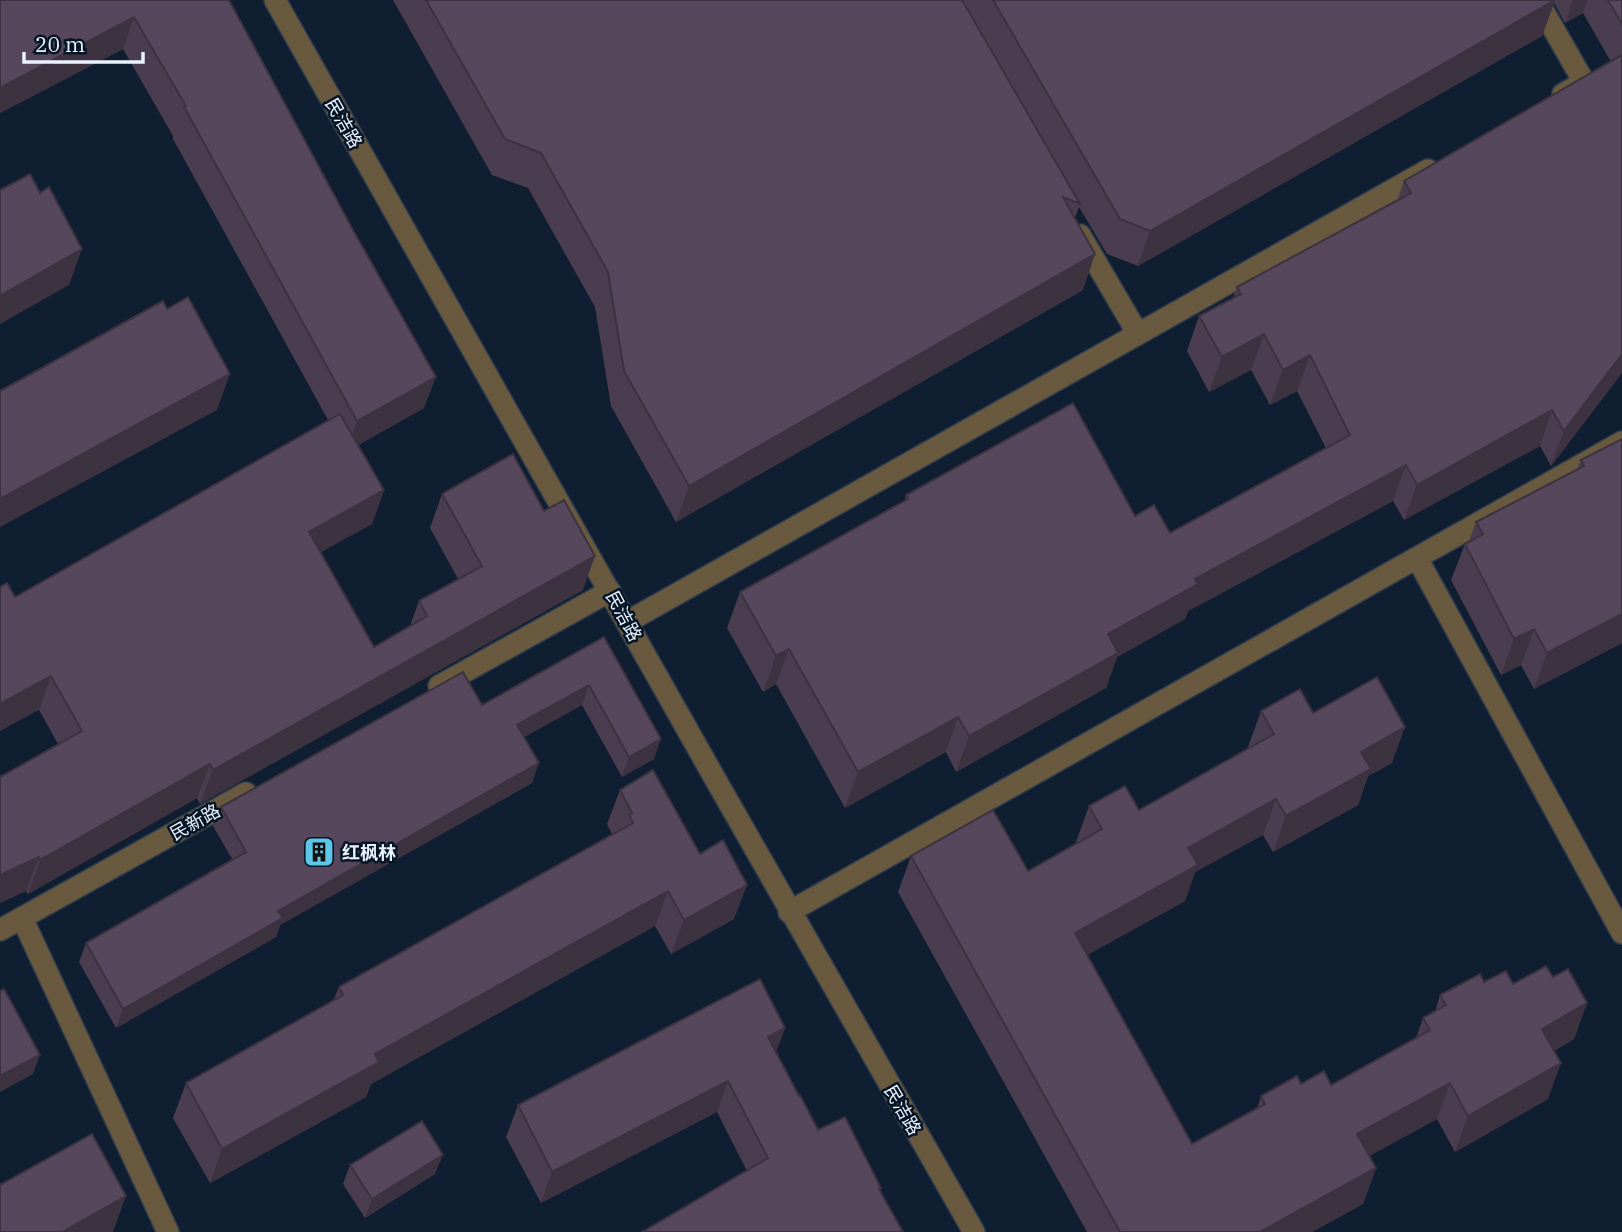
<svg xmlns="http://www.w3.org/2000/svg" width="1622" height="1232" font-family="'IBM Plex Serif','Noto Sans SC',serif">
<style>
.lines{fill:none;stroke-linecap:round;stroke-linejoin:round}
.minor-casing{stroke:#2e3c4d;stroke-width:24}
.minor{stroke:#68593f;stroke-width:21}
.wall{fill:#4a3d4f}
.shaded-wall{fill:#3c3240}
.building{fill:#56475c;stroke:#3c3240;stroke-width:2}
.labels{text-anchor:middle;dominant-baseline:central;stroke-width:5;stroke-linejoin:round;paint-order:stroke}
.street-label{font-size:18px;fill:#eaf2fd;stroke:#061526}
.poi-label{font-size:18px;font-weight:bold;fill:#eaf2fd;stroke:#061526;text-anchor:start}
</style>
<rect width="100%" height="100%" fill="#0f1e30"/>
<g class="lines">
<g class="minor-casing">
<g id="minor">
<path d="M275 0C508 411 738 823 974 1232"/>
<polyline points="1537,0 1584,82 1563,94"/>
<polyline points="1138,334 1428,170"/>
<polyline points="1417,558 1622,933"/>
<polyline points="627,622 1138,334 1080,235"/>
<polyline points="439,686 610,591"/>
<polyline points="789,912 1622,442"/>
<polyline points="22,918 168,1232"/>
<polyline points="0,930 246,793"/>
</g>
</g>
<use href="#minor" class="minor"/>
</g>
<g class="wall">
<polygon points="0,0 229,0 424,408 358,445 384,490 372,524 320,552 374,647 410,626 419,601 458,579 430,528 442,494 583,590 200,804 197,798 28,894 26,891 0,903 0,777 58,744 39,710 15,597 328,420 173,139 173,136 123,49 0,113"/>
<polygon points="393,0 1622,0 1622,373 1551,466 1540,446 1404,520 1393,501 1188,611 1185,619 1117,657 1106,688 956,772 946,752 845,808 776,684 763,692 727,628 740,592 904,502 906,495 1135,516 1170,533 1326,448 1297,391 1270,405 1251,370 1209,392 1187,351 1199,316 1233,298 1237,287 1397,201 1404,181 1611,62 1583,13 1565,23 1554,3 1542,36 1138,266 1107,254 1079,207 1075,218 1083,290 676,522 611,406 595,307 528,188 492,175"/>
<polygon points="1622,439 1622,643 1534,689 1521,665 1501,675 1451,580 1465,544 1469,541 1476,522 1577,469 1581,460"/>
<polygon points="604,637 654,759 622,777 582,705 524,737 532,783 280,925 276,937 116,1028 79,962 86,943 232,859 213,826 221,807 482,705"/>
<polygon points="1261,711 1313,713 1392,763 1368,776 1358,805 1273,852 1263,835 1195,872 1185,901 1087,955 1192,1144 1257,1109 1261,1096 1301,1084 1331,1085 1416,1038 1423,1018 1435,1012 1440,995 1484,982 1513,984 1553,977 1587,1003 1574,1039 1554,1051 1548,1099 1455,1152 1437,1119 1369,1156 1376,1168 1363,1204 1312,1232 1087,1232 898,892 911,856 1028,871 1077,844 1076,842 1089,806 1139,810 1249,748 1248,747"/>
<polygon points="620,790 734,919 671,954 655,926 371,1084 366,1097 210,1183 173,1118 186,1083 333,1001 339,987 612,834 607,824"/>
<polygon points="785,1028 776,1052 799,1096 818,1130 747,1171 717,1112 541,1203 506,1137 518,1105"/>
<polygon points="350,1165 435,1174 365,1218 343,1184"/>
</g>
<g class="shaded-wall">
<polygon points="1555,0 1542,36 1138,266 1150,231"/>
<polygon points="1573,0 1587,0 1583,13 1565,23"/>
<polygon points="134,17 123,49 0,113 0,88"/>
<polygon points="82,249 69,285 0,324 0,296"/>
<polygon points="1095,254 1083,290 676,522 689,486"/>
<polygon points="1264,334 1251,370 1209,392 1222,357"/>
<polygon points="1622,354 1622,373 1551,466 1564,431"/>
<polygon points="1310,355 1297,391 1270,405 1283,370"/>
<polygon points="230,374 217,410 0,527 0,499"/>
<polygon points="436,377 424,408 346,452 357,421"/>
<polygon points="1552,410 1540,446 1404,520 1417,485"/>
<polygon points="1406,465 1393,501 1188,611 1185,619 1117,657 1106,688 956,772 969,736 1108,634 1195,579"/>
<polygon points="384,490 372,524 296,566 309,532"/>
<polygon points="595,556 583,590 200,804 213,770"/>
<polygon points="1622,614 1622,643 1534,689 1547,653"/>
<polygon points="1534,629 1521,665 1501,675 1514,639"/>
<polygon points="789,649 776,684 763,692 776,656"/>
<polygon points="51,676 39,710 0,731 0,704"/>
<polygon points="589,685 582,705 510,745 517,725"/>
<polygon points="958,717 946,752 845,808 858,772"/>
<polygon points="1405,727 1392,763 1368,776 1358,805 1273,852 1286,816 1361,752"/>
<polygon points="661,739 654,759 622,777 629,757"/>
<polygon points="539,763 532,783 280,925 276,937 116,1028 123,1009 278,911"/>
<polygon points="210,764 197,798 28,894 40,860"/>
<polygon points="1276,799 1263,835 1195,872 1185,901 1062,969 1075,933 1188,848"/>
<polygon points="39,857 26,891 0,903 0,875"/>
<polygon points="747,885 734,919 671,954 684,920"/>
<polygon points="668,891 655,926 371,1084 366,1097 210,1183 222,1149 375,1054"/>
<polygon points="1587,1003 1574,1039 1529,1065 1542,1029"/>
<polygon points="785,1028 773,1060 768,1037"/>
<polygon points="40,1055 33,1074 0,1092 0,1076"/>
<polygon points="1561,1063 1548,1099 1455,1152 1468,1116"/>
<polygon points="728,1081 717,1112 541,1203 552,1172"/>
<polygon points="1450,1083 1437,1119 1344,1170 1357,1134"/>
<polygon points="443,1155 435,1174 365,1218 372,1199"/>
<polygon points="1376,1168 1363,1204 1312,1232 1260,1232"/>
<polygon points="126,1196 113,1232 62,1232"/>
</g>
<g class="building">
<polygon points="0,0 229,0 353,230 436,377 357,421 184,107 186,106 134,17 0,88"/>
<polygon points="426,0 962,0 1080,204 1063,197 1095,254 689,486 624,371 608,272 541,153 505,139"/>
<polygon points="993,0 1555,0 1150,231 1120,219"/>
<polygon points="1608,0 1622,0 1622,24"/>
<polygon points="1622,55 1622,354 1564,431 1552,410 1417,485 1406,465 1195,579 1198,584 1108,634 1118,653 969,736 958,717 858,772 789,649 776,656 740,592 908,499 906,495 1073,403 1135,516 1154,505 1170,533 1350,435 1310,355 1283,370 1264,334 1222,357 1199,316 1241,294 1237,287 1411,193 1404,181"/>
<polygon points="30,174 40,193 49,187 82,249 0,296 0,190"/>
<polygon points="188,297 230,374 0,499 0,391 163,301 167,309"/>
<polygon points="340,414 384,490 309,532 374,647 427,616 419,601 482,566 442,494 513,454 544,511 564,500 595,556 213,770 210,764 40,860 39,857 0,875 0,777 82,731 51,676 0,704 0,587 7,583 15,597"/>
<polygon points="1622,439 1622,614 1547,653 1534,629 1514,639 1465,544 1483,534 1476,522 1584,466 1581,460"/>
<polygon points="604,637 661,739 629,757 589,685 517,725 539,763 278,911 283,918 123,1009 86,943 246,852 221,807 463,672 482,705"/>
<polygon points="1377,677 1405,727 1361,752 1371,769 1286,816 1276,799 1188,848 1198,865 1075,933 1192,1144 1265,1104 1261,1096 1297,1076 1301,1084 1324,1071 1331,1085 1430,1030 1423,1018 1446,1005 1440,995 1480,974 1484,982 1506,971 1513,984 1546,966 1553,977 1568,969 1587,1003 1542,1029 1561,1063 1468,1116 1450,1083 1357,1134 1376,1168 1260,1232 1120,1232 911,856 993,810 1028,871 1102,829 1089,806 1125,786 1139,810 1274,734 1261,711 1300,689 1313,713"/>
<polygon points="653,770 700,854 723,840 747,885 684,920 668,891 375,1054 379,1062 222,1149 186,1083 343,995 339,987 633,823 629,815 632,813 620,790"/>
<polygon points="760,979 785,1028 768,1037 799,1096 800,1095 818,1130 845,1117 881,1188 879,1189 903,1232 642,1232 768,1158 728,1081 552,1172 518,1105"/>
<polygon points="4,989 40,1055 0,1076 0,991"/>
<polygon points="422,1121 443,1155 372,1199 350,1165"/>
<polygon points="92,1134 126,1196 62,1232 0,1232 0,1185"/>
</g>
<defs>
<g id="building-square" transform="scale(1.575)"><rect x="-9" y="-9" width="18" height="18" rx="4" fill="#5dc7e8" stroke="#061526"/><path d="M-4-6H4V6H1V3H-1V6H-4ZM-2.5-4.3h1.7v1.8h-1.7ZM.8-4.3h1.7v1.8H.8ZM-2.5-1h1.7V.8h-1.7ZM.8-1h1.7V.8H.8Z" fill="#111"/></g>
</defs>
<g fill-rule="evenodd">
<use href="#building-square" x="319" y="852"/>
</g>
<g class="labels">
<g class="street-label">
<text transform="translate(344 123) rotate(60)">民洁路</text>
<text transform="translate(624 616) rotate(62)">民洁路</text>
<text transform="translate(195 822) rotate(-29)">民新路</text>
<text transform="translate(903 1110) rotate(60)">民洁路</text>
</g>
<g class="poi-label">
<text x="342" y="852">红枫林</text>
</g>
</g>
<path d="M24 52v10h119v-10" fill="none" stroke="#eaf2fd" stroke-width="3.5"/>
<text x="35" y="52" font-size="21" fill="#eaf2fd" stroke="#061526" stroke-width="5" paint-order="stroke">20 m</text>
</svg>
